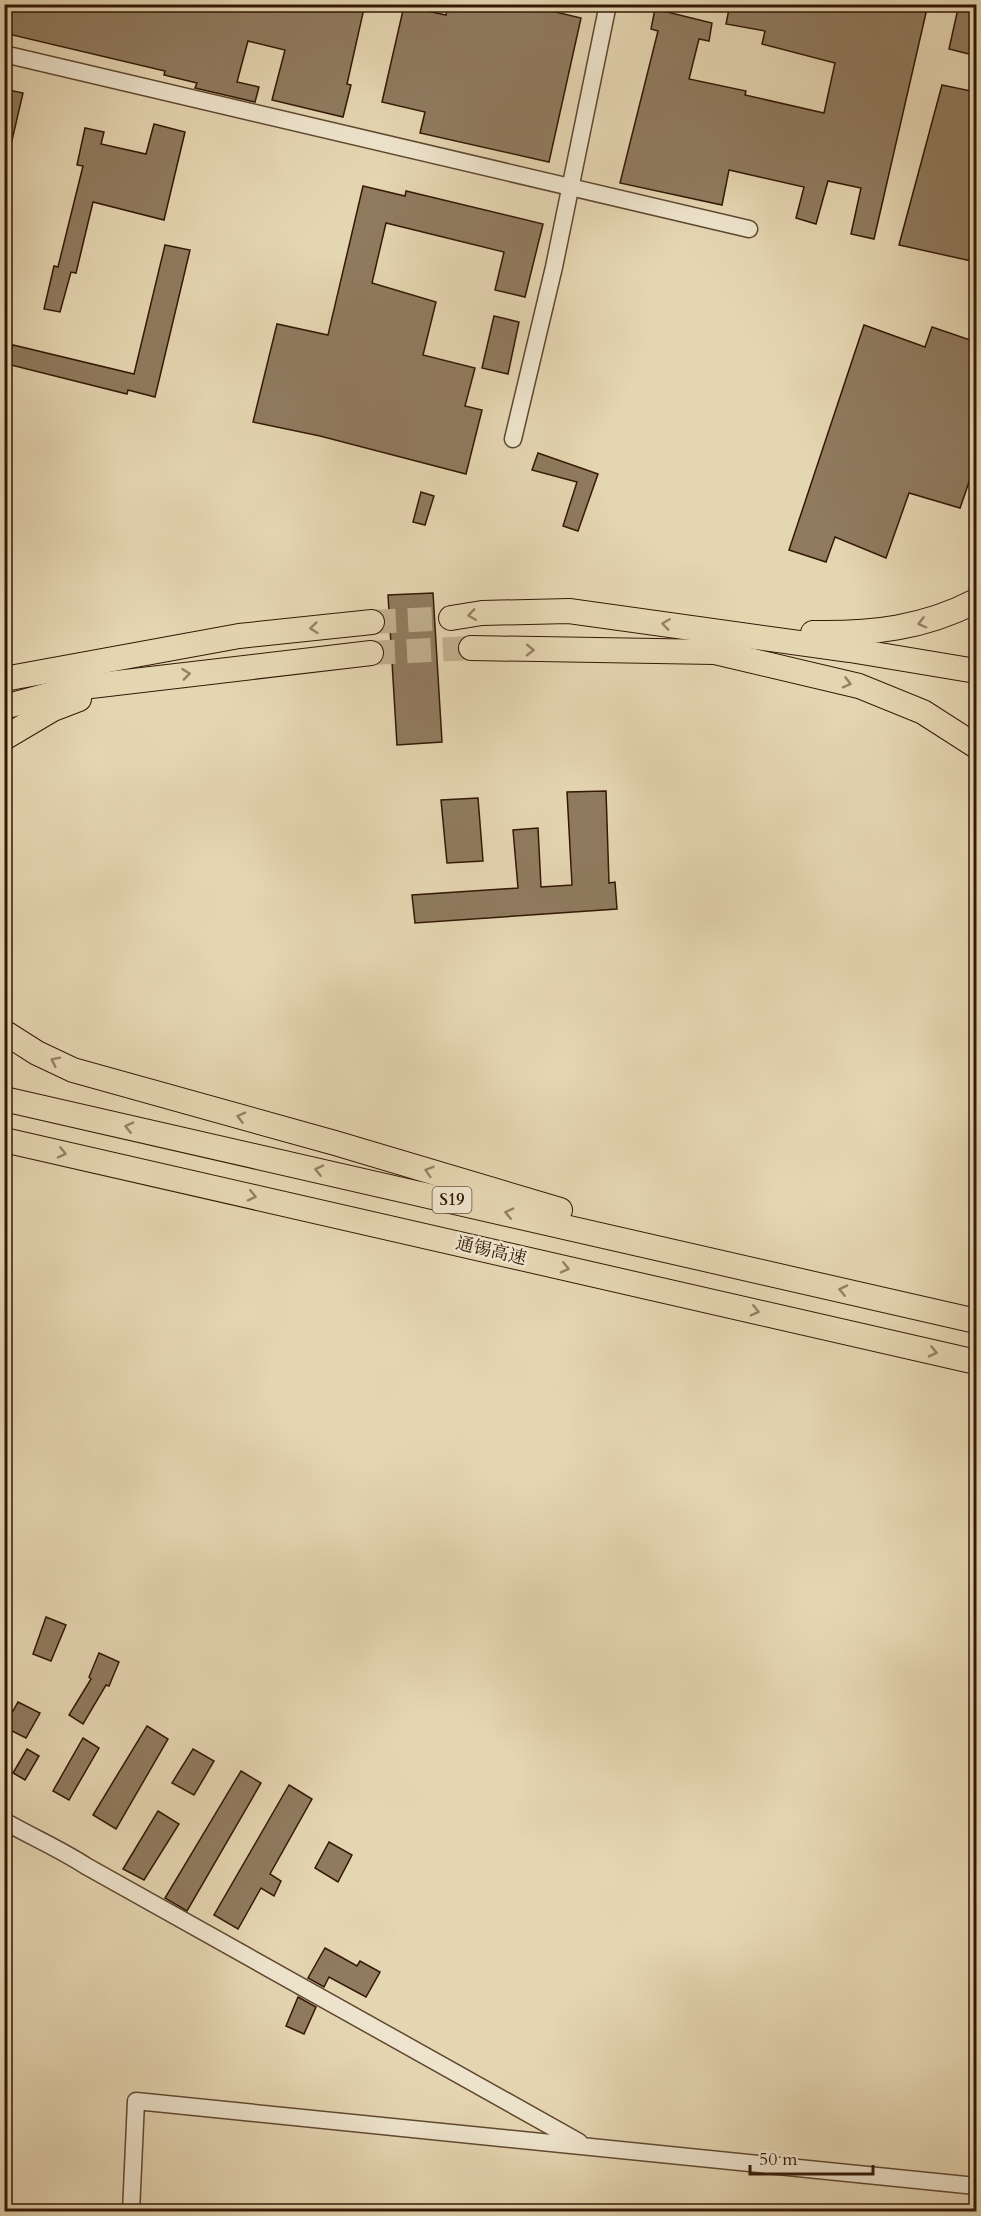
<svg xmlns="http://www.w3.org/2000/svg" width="981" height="2216" font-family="Cardo,'Noto Serif SC',serif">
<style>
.building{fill:#907b5f;stroke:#331805;stroke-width:1.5}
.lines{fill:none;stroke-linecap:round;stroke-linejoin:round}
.highway-tunnel{stroke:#c1b08f;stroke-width:24;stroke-dasharray:24 12;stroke-linecap:butt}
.minor-casing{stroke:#604830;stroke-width:19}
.highway-casing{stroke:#331805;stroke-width:26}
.minor{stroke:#eee4cd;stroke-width:16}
.highway{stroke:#e5d6b2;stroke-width:24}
.oneway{stroke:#958064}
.labels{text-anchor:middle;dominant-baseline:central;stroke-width:5;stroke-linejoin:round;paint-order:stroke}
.shield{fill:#eee4cd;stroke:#6b5541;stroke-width:1.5}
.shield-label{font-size:16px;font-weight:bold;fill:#331805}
.street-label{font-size:18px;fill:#331805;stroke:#eee4cd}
</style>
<rect width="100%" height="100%" fill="#e5d6b2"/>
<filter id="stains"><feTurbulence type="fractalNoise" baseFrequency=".00333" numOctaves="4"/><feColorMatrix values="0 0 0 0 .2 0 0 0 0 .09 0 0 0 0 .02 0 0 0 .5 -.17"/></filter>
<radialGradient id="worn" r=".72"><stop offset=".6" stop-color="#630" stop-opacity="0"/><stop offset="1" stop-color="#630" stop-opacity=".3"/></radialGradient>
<g class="building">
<polygon points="4,4 365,4 347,84 351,85 343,117 272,100 285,50 248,41 237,82 259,87 255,102 195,88 197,83 164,75 165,71 4,33"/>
<polygon points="448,4 522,4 581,18 549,162 420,133 425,112 382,102 404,6 446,15"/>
<polygon points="730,4 928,4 874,239 851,234 861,188 828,181 816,224 796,218 804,187 729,170 722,205 620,183 658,31 651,29 655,9 712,23 709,41 699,39 689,79 746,91 745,95 824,113 835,63 762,44 765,31 726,24"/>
<polygon points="959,4 976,4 976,40 973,55 949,49"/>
<polygon points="942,85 976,92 976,262 899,245"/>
<polygon points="4,89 23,93 10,149 4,148"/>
<polygon points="154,124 185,132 164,220 93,202 76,273 71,272 60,312 44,309 54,266 58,267 83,166 77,165 85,128 104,132 101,144 146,154"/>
<polygon points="363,186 405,196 406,191 543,224 525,297 495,290 504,252 386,223 372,283 436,302 423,355 475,368 465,406 482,410 466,474 320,436 253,422 277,324 328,335"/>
<polygon points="165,245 190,250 155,397 128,390 127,394 7,364 13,345 134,374"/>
<polygon points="494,316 519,322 508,374 482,368"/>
<polygon points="864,325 925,347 932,327 976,342 976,462 960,508 909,493 886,558 835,537 826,562 789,550"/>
<polygon points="538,453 598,474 578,531 563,526 577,482 532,470"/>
<polygon points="421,492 434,496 425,525 413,522"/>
<polygon points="433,593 442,742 397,745 388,595"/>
<polygon points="606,791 609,883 615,882 617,909 415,923 412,895 518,888 513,830 538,828 541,887 572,885 567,792"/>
<polygon points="478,798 483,861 447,863 441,800"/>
<polygon points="46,1617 66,1625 51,1661 33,1654"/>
<polygon points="99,1653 119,1662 109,1686 106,1685 83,1724 69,1715 91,1679 89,1677"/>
<polygon points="18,1702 40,1713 26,1738 4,1727"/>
<polygon points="147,1726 168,1739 116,1829 93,1815"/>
<polygon points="83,1738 99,1748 69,1800 53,1791"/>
<polygon points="27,1749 39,1756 25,1780 13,1773"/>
<polygon points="193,1749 214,1761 194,1795 172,1783"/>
<polygon points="241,1771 261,1783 187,1911 165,1898"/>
<polygon points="289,1785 312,1799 270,1874 281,1881 274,1896 261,1888 238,1929 214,1915"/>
<polygon points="158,1811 179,1824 144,1880 123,1869"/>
<polygon points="329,1842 352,1855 338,1882 315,1868"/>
<polygon points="325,1948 357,1966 360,1961 380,1972 366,1997 329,1977 324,1987 308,1978"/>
<polygon points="298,1997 316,2007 304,2034 286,2026"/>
</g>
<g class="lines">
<g class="highway-tunnel">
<polyline points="372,622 451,618"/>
<polyline points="371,653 471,648"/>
</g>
<g class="minor-casing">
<g id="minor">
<polyline points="4,54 749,229"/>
<polyline points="513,439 554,267 608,4"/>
<path d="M4 1821C32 1837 60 1849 86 1866L579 2142"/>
<polyline points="131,2212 136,2101 976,2186"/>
</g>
</g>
<g class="highway-casing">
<g id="highway">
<polyline points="451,618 482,613 569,611 850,650 976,671"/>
<path d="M813 633C872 634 924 628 976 601"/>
<polyline points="471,648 715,652 859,686 923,712 976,746"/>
<polyline points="4,679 239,636 372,622"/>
<polyline points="4,707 74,688 371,653"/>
<polyline points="4,738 53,709 79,699"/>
<polyline points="4,1032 37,1053 73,1070 335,1143 560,1210"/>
<polyline points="4,1099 976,1321"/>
<polyline points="4,1140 976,1362"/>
</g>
</g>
<use href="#minor" class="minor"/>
<use href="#highway" class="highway"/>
</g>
<defs><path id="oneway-chevron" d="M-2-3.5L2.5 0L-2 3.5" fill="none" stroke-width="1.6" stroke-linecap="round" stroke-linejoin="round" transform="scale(1.5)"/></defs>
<g class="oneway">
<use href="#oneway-chevron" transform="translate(472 615) rotate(172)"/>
<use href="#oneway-chevron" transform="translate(922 623) rotate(166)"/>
<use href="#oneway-chevron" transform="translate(666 624) rotate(-172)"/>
<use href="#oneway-chevron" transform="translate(314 628) rotate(174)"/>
<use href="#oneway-chevron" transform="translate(530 650) rotate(1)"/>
<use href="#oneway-chevron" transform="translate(186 674) rotate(-7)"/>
<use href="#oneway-chevron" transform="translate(847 683) rotate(14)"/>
<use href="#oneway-chevron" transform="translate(55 1061) rotate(-154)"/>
<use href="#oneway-chevron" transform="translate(241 1117) rotate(-165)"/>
<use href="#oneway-chevron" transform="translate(129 1127) rotate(-167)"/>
<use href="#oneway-chevron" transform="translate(62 1153) rotate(13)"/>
<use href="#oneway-chevron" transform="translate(319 1170) rotate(-167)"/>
<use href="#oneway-chevron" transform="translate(429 1171) rotate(-163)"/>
<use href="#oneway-chevron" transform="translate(252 1196) rotate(13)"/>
<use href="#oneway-chevron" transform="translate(509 1213) rotate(-167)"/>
<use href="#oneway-chevron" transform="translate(565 1268) rotate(13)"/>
<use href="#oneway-chevron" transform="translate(843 1290) rotate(-167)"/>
<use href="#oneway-chevron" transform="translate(755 1311) rotate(13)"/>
<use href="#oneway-chevron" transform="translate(933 1352) rotate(13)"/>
</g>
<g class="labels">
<rect class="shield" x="432.5" y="1187" width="39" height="26" rx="4.5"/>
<g class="shield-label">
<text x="452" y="1200">S19</text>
</g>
<g class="street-label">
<text transform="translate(491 1251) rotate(13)">通锡高速</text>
</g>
</g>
<rect width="981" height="2216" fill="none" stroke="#e5d6b2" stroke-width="24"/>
<rect x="6" y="6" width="969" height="2204" fill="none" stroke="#331805" stroke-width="3"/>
<rect x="12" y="12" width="957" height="2192" fill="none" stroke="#331805" stroke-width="1.5"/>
<path d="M750 2165v9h123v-9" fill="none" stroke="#331805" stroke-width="3"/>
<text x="759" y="2165" font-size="18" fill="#331805" stroke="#eee4cd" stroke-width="4.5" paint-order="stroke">50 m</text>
<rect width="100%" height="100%" filter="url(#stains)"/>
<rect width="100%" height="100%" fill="url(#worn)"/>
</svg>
